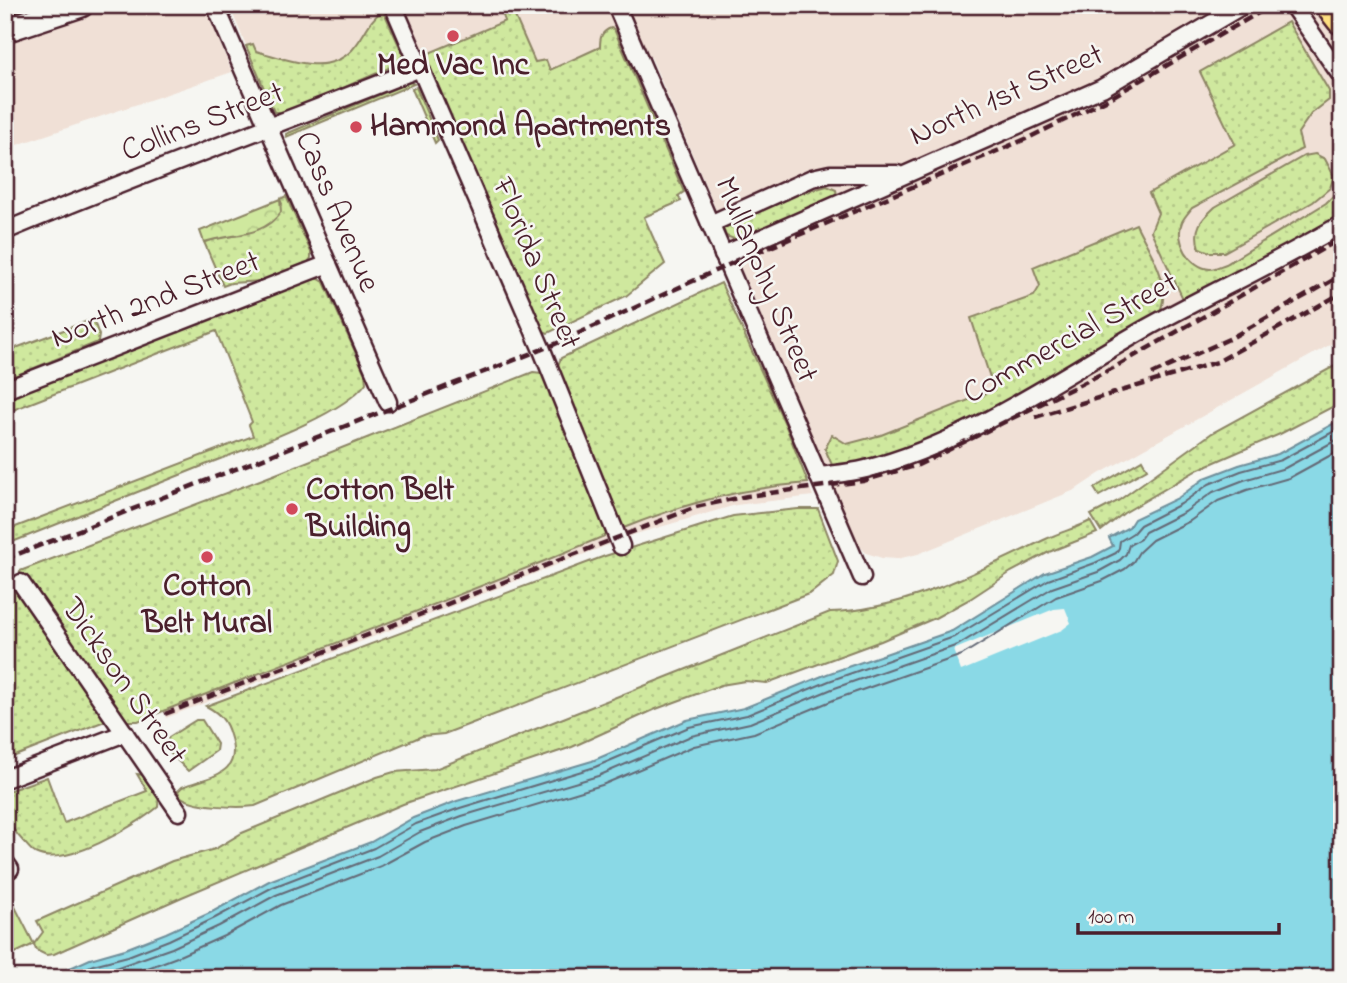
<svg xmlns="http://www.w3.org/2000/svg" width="1347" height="983" font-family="'Indie Flower',sans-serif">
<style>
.built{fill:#f0e0d6}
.grass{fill:url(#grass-dots);stroke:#8c8464;stroke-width:2}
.forest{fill:url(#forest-crowns);stroke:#8c8464;stroke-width:2}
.park{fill:#cfe89e;stroke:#8c8464;stroke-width:2}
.water{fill:#8ad9e6;stroke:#708f9b;stroke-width:2}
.pier{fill:#f6f6f2}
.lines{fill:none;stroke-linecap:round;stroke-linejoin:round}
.shore{stroke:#646976;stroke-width:2}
.street-casing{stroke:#4a1f2b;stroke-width:21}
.secondary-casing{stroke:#4a1f2b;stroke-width:28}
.highway-casing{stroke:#4a1f2b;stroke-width:35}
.street{stroke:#f6f6f2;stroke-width:16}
.secondary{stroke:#f6f6f2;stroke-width:23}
.highway{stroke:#fedf80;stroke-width:30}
.rail{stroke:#4a1f2b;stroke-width:4.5;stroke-dasharray:10 5;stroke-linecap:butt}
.poi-dot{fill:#d1495b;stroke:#f6f6f2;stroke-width:2.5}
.labels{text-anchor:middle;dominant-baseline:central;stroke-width:5;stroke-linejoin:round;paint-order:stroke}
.poi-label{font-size:32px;font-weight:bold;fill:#4a1f2b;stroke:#f6f6f2}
.street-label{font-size:32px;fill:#4a1f2b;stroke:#f6f6f2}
</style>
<defs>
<pattern id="grass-dots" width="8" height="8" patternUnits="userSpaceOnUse" patternTransform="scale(1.75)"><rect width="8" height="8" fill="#cfe89e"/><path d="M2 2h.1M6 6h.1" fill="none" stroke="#b3c788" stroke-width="1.8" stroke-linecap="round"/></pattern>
<pattern id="forest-crowns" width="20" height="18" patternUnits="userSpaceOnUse" patternTransform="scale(1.75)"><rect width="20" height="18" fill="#cfe89e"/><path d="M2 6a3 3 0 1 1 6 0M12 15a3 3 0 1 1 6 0" fill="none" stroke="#b3c788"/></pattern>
</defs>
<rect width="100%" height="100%" fill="#f6f6f2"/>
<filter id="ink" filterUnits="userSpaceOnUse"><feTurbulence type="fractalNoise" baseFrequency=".0143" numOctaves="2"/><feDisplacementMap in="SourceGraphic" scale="14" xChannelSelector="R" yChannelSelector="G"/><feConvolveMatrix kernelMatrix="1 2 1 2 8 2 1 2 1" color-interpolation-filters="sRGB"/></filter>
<g filter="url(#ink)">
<g class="built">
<polygon points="121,5 204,5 232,72 5,149 5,44"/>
<polygon points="229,5 1342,5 1342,338 1099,474 1075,490 918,554 897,559 882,558 866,553 858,544 651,57 457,135 421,55 288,112 274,112"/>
<polygon points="808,483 813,496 736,505 636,534 166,718 164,711 647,519 697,502 744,490"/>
</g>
<g class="grass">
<polygon points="5,5 43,5 43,6 5,20"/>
<path d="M499 5H510L535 62 546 60 550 70 600 47C600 37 601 32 611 28L614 29 684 192 678 196 681 201 644 217 665 264 626 296 548 333 543 331 538 324 424 61 429 53 505 21Z"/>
<path d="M383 10 403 54 398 64 288 112H274L246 46 253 44 256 51C287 59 326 77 352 50 365 36 367 22 383 10Z"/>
<path d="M1288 22 1329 91V100L1311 114 1298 133 1302 149 1192 208C1189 212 1184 217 1182 222 1174 240 1190 268 1210 269 1215 269 1222 265 1226 264L1326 203 1342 187V219L1184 301 1151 231 1158 213 1149 193 1235 144 1200 72Z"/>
<polygon points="410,82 414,84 286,137 286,134"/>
<polygon points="416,87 438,140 435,143 412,89"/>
<path d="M1315 154 1325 159 1334 176 1330 188 1313 202 1224 252H1210L1199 248C1193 228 1201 220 1215 207L1304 156Z"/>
<polygon points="827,186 836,190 837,195 834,199 745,239 734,239 726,236 723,228 792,196"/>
<polygon points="286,196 311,252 311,258 308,262 262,281 231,283 223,286 204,242 223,237 242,235 282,204 280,199"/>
<path d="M1136 224C1148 250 1171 279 1161 309L1013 398 953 429 880 460 860 465H832L825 449 832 435 847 444 881 435 994 390 971 318 1034 296 1040 286 1033 267Z"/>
<path d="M314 279H319L324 282 365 374 366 383C342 416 245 449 205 465 138 492 72 518 5 545V531L253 436 249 425 252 422 216 331 5 413V399Z"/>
<path d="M721 283 785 424 808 483C741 488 683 504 621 529L560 377 558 365 561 358Z"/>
<polygon points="93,319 99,335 98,342 5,380 5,352"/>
<polygon points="1342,362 1342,402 1280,434 1199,469 1124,513 1101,531 1091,515 1118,501 1212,433"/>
<polygon points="533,372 542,373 546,380 607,535 542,562 138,721 126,721 66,635 62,635 19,575 20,571 276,474"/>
<polygon points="1142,460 1147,469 1099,496 1094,488"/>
<path d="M798 509H818L838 561 834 575 811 593 444 734 422 736 255 806C238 808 193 807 180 796L178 791 182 787C213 775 243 775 230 735 226 720 219 713 206 706L605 556 733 516Z"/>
<path d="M1090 521 1097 533 1049 552 1011 572 970 599 935 618 881 641 767 683 745 681 721 685 656 709 572 747 403 804 182 897 54 954 46 955 36 950 34 944 43 932 37 921 172 861 215 849 242 833 377 777 394 772 435 769 830 612C903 611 981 570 1046 539 1060 532 1077 528 1090 521Z"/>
<polygon points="9,575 106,718 105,721 5,760 5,577"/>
<polygon points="196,720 202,720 217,744 216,751 188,771 170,753 167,742 169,737"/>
<path d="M137 774 145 775 159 795 158 807C135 826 65 869 35 853 30 850 27 845 23 841 7 824 5 815 5 792L47 777 64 823 147 791Z"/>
</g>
<path class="forest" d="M280 199 281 212C262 238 233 233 204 242L200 231Z"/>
<polygon class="park" points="5,887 34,944 5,958"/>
<polygon class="water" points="1342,419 1342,978 48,978 90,959 125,949 166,933 212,912 269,881 371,842 413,818 457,801 592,761 687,720 744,708 827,674 952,631 1045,573 1092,557 1113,546 1109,538 1129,527 1134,519 1178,498 1205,478 1239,465 1278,454"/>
<polygon class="pier" points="1065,608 1071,623 1062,630 961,671 953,650 1054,609"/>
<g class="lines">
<g class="shore">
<polyline points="66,978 93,965 128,956 169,940 215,918 273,887 374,848 416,824 460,808 595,767 689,727 747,715 829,681 954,637 1048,580 1095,563 1116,553 1119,548 1120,541 1133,533 1140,525 1181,504 1209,484 1241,471 1281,460 1342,427"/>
<polyline points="87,978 172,948 219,926 276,895 378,856 420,832 462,816 598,776 691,736 750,723 832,689 958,645 1052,588 1098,572 1120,560 1126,554 1129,545 1140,539 1145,532 1185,512 1213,492 1244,480 1285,468 1342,437"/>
<polyline points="121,978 177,957 224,936 281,905 381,866 425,842 466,826 602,785 694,746 754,733 836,699 962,655 1056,597 1102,581 1125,569 1133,562 1139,552 1152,540 1190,521 1218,501 1247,490 1289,478 1342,449"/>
</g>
<g class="street-casing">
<g id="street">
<polyline points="215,5 388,402"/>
<polyline points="393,5 542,350 621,546"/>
<polyline points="616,5 862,577"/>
<polyline points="1292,5 1342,77"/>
<polyline points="710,224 812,178 830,174 897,174"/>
<path d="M5 231C143 173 282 123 420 68"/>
<polyline points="723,255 1102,88 1243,5"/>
<polyline points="5,390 328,264"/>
<path d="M818 476C834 474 850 473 866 469 967 443 1055 380 1145 329 1210 293 1278 262 1342 224"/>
<polyline points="21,583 179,812"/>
<polyline points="5,779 125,733"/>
<polyline points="5,862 10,869"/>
</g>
</g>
<g class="secondary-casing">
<polyline id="secondary" points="5,30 81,5"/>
</g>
<g class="highway-casing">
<polyline id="highway" points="1331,5 1342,19"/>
</g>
<use href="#street" class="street"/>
<use href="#secondary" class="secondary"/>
<use href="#highway" class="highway"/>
<g class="rail">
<polyline points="1152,374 1231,338 1342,275"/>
<polyline points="1035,417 1217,362 1342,293"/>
<polyline points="5,559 553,345 728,265 1028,138 1110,98 1272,5"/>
<polyline points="165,714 696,507 747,496 863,481 918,465 1113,368 1342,238"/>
</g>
</g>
</g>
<g class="poi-dot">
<circle cx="453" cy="36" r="7"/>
<circle cx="356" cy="127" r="7"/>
<circle cx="292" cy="509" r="7"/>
<circle cx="207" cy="557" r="7"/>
</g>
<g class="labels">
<g class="poi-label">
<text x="453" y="66">Med Vac Inc</text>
<text x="370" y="127" text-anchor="start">Hammond Apartments</text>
<text x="306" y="491" text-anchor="start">Cotton Belt<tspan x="306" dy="37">Building</tspan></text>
<text x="207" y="587">Cotton<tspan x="207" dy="37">Belt Mural</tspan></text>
</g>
<g class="street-label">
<text transform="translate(1007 96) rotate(-24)">North 1st Street</text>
<text transform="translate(203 123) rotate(-21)">Collins Street</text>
<text transform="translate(336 212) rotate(67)">Cass Avenue</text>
<text transform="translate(535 264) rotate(67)">Florida Street</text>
<text transform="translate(765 280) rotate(67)">Mullanphy Street</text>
<text transform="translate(156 301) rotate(-21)">North 2nd Street</text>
<text transform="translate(1071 339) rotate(-29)">Commercial Street</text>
<text transform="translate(123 682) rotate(55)">Dickson Street</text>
</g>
</g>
<rect width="1347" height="983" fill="none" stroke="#f6f6f2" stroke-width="28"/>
<rect x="14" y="14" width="1319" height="955" fill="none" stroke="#4a1f2b" stroke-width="2.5" filter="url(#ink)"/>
<path d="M1078 923v10h201v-10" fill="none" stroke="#4a1f2b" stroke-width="3.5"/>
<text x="1088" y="923" font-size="21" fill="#4a1f2b" stroke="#f6f6f2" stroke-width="5" paint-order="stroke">100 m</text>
</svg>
